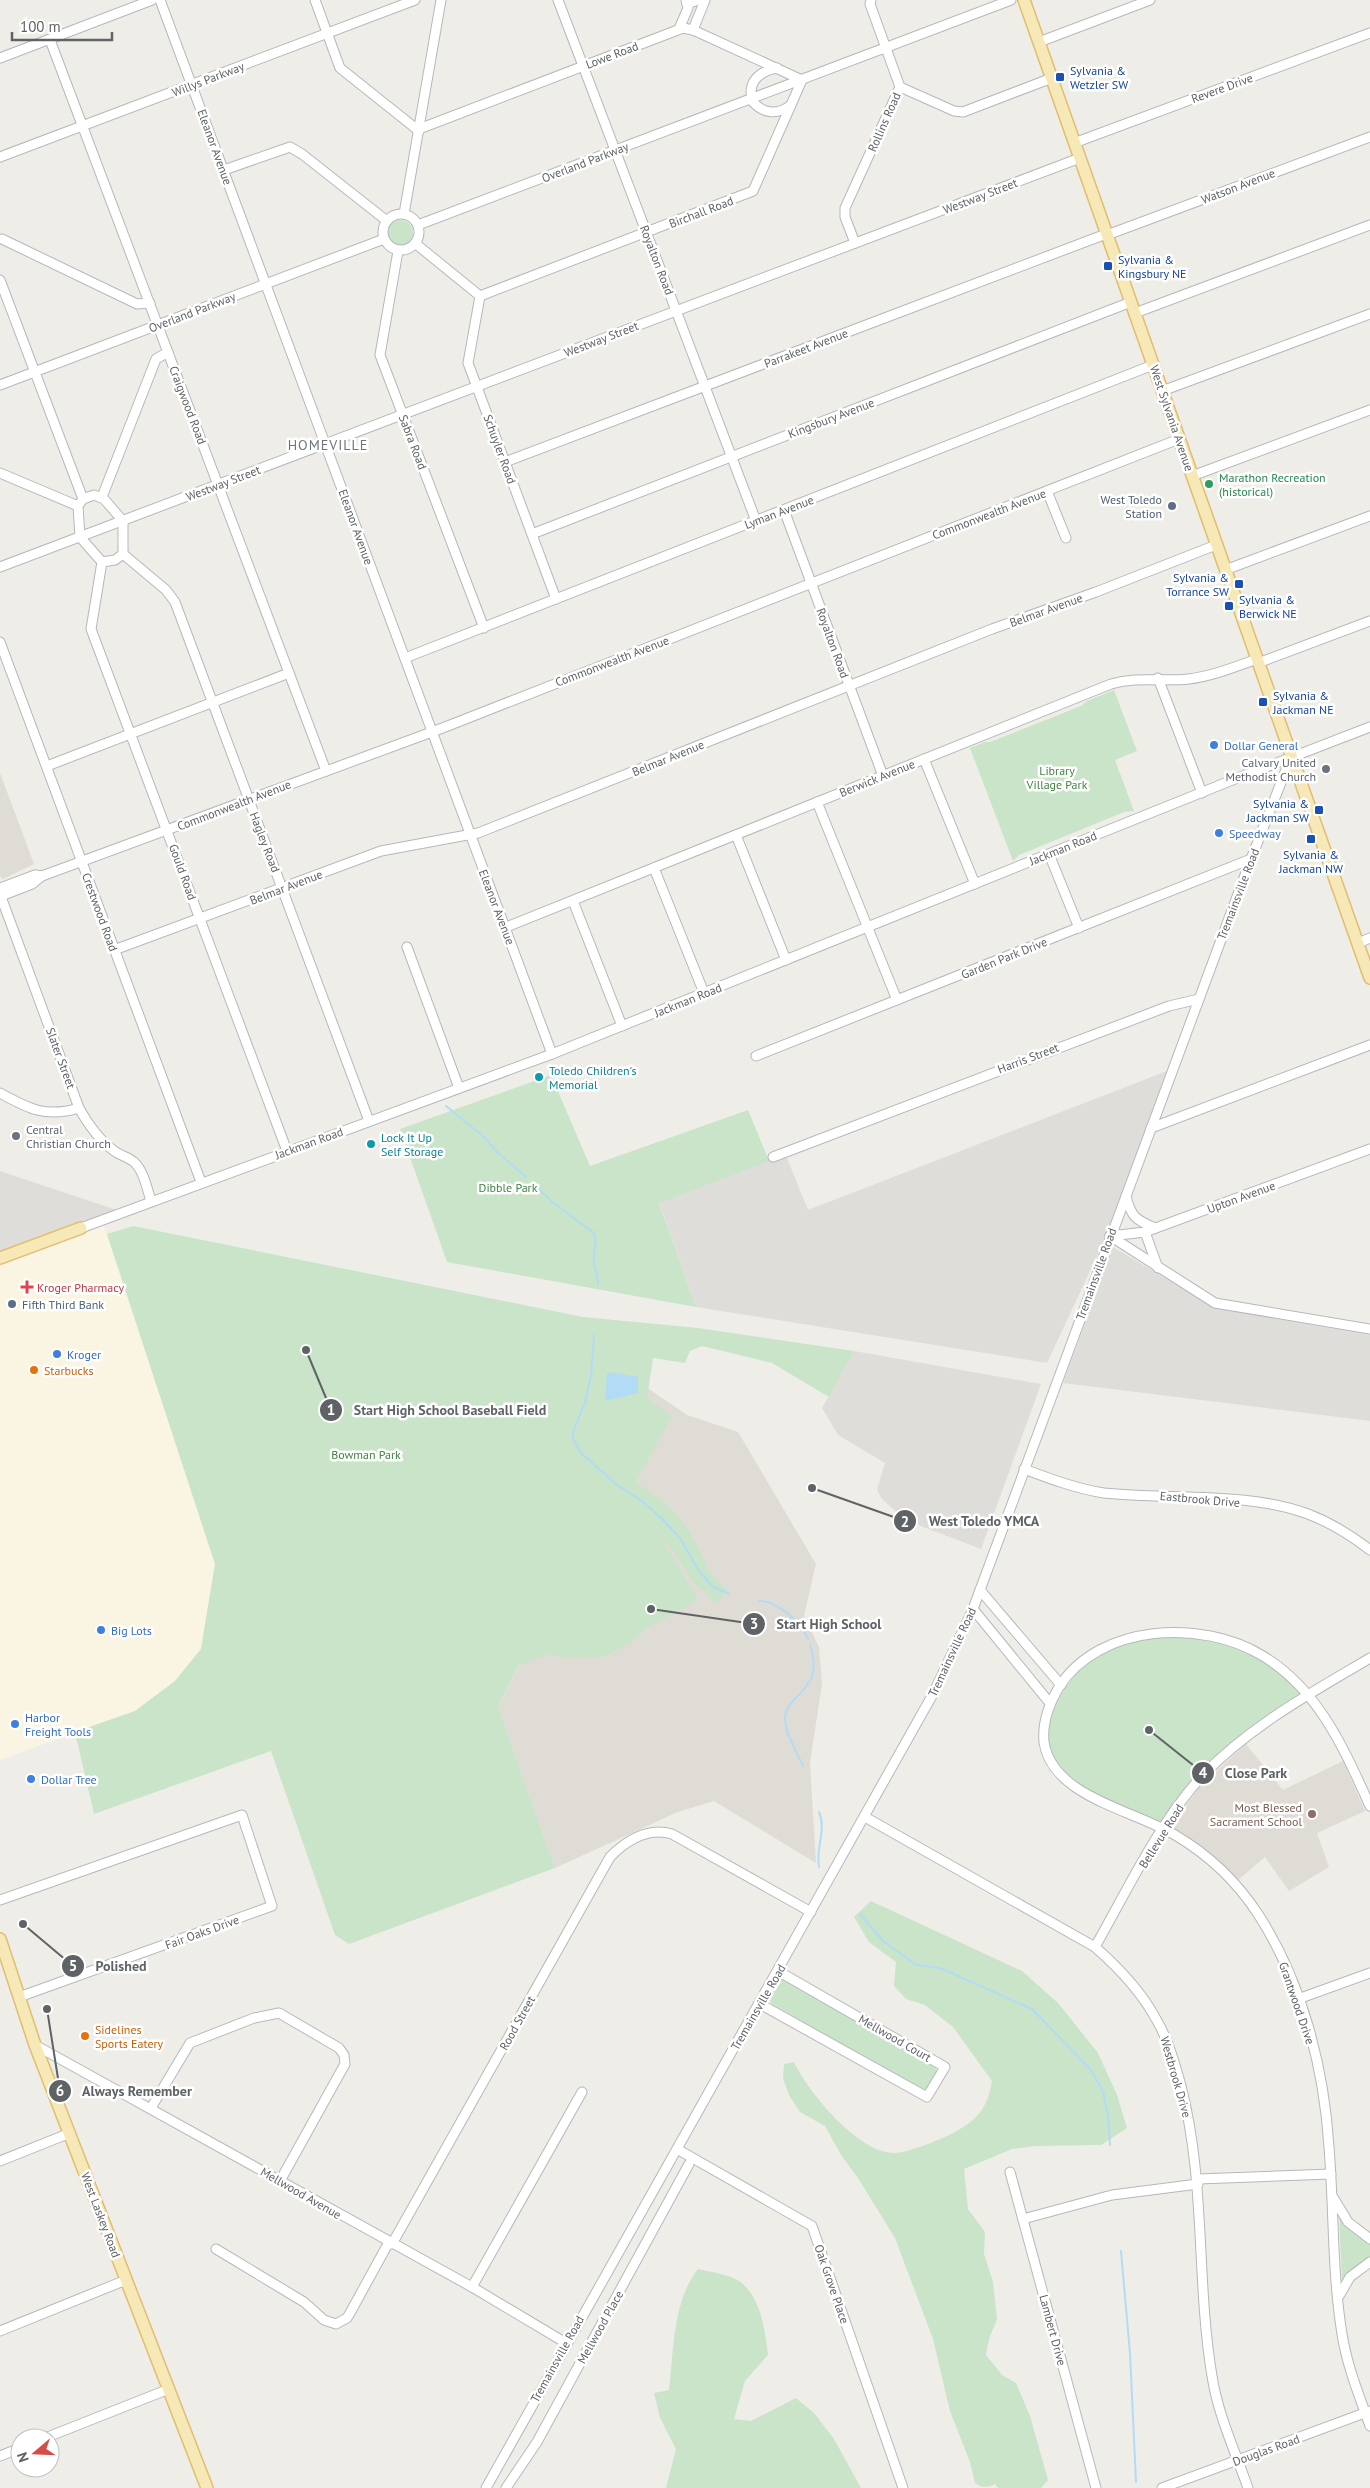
<svg xmlns="http://www.w3.org/2000/svg" width="1370" height="2488" font-family="'PT Sans',sans-serif">
<style>
.commercial{fill:#faf4e2}
.industrial{fill:#dfddda}
.education{fill:#dfdcd6}
.green{fill:#c9e4c8}
.water{fill:#b2dbf5}
.lines{fill:none;stroke-linecap:round;stroke-linejoin:round}
.stream{stroke:#b2dbf5;stroke-width:2}
.minor-casing{stroke:#b5b8bb;stroke-width:11}
.major-casing{stroke:#e2bc6f;stroke-width:14}
.minor{stroke:#fff;stroke-width:9}
.major{stroke:#f6e9b7;stroke-width:11}
.transit-dot{fill:#1a4fb4;stroke:#fff;stroke-width:2}
.leisure-dot{fill:#2e9e5b;stroke:#fff;stroke-width:2}
.service-dot{fill:#5c6f8a;stroke:#fff;stroke-width:2}
.shop-dot{fill:#3f7fe0;stroke:#fff;stroke-width:2}
.worship-dot{fill:#6b7280;stroke:#fff;stroke-width:2}
.culture-dot{fill:#0f9aa8;stroke:#fff;stroke-width:2}
.health-dot{fill:#e0444e;stroke:#fff;stroke-width:2}
.food-dot{fill:#e8710a;stroke:#fff;stroke-width:2}
.education-dot{fill:#8d6e63;stroke:#fff;stroke-width:2}
.labels{text-anchor:middle;dominant-baseline:central;stroke-width:5;stroke-linejoin:round;paint-order:stroke}
.street-label{font-size:12px;fill:#5f6366;stroke:#fff}
.transit-label{font-size:12px;fill:#164399;stroke:#fff;text-anchor:start}
.leisure-label{font-size:12px;fill:#27864d;stroke:#fff;text-anchor:start}
.service-label{font-size:12px;fill:#4e5e75;stroke:#fff;text-anchor:end}
.shop-label{font-size:12px;fill:#366cbe;stroke:#fff;text-anchor:start}
.worship-label{font-size:12px;fill:#5b616d;stroke:#fff;text-anchor:end}
.park-label{font-size:12px;fill:#418441;stroke:#fff}
.culture-label{font-size:12px;fill:#0d838f;stroke:#fff;text-anchor:start}
.health-label{font-size:12px;fill:#be3a42;stroke:#fff;text-anchor:start}
.food-label{font-size:12px;fill:#c56008;stroke:#fff;text-anchor:start}
.education-label{font-size:12px;fill:#785e54;stroke:#fff;text-anchor:end}
.neighbourhood-label{font-size:14px;letter-spacing:1px;fill:#707578;stroke:#fff}
.leader{fill:none;stroke:#5f6366;stroke-width:2}
.callout-dot{fill:#5f6366;stroke:#fff;stroke-width:2}
.mark-label{font-size:15px;text-anchor:middle;font-weight:bold;fill:#fff}
.callout-label{font-size:14px;text-anchor:middle;font-weight:bold;fill:#5f6366;stroke:#fff;stroke-width:5;stroke-linejoin:round;paint-order:stroke}
</style>
<rect width="100%" height="100%" fill="#efede8"/>
<polygon class="commercial" points="104,1226 215,1564 201,1649 175,1681 135,1711 0,1760 0,1265"/>
<g class="industrial">
<polygon points="1167,1071 1104,1241 1047,1363 696,1307 659,1202 769,1161 787,1158 808,1210"/>
<polygon points="0,1171 123,1212 0,1258"/>
<polygon points="1113,1247 1216,1308 1370,1335 1370,1421 1063,1383"/>
<polygon points="854,1351 1041,1384 981,1549 905,1520 882,1499 877,1490 885,1463 838,1435 822,1408"/>
</g>
<g class="education">
<polygon points="0,773 34,864 3,879 0,876"/>
<polygon points="580,1342 687,1415 738,1432 816,1564 804,1616 819,1647 822,1684 810,1763 816,1863 714,1801 678,1812 555,1868 498,1706 519,1666"/>
<polygon points="1246,1744 1283,1790 1343,1761 1365,1811 1317,1833 1329,1867 1289,1891 1265,1857 1238,1880 1171,1826 1202,1784"/>
</g>
<g class="green">
<circle cx="400" cy="233" r="13"/>
<polygon points="1114,690 1137,751 1115,760 1134,811 1124,812 1019,855 1013,861 970,748 985,742 990,742 1081,706 1087,701"/>
<polygon points="551,1075 590,1166 748,1110 769,1161 659,1203 696,1307 447,1262 400,1129"/>
<path d="M133 1226 583 1317 698 1328 854 1351 829 1397 772 1363 702 1346 690 1351 685 1363 653 1358 647 1398 672 1416 635 1483C657 1494 682 1516 694 1539 707 1562 705 1572 728 1590L717 1604 694 1583 674 1552 660 1536 698 1600 648 1627 631 1643 602 1657 567 1658 551 1654 519 1665 498 1706 555 1868 349 1944 335 1935 271 1751 94 1814 75 1732 135 1711 175 1681 201 1649 215 1564 107 1234Z"/>
<path d="M1190 1634C1235 1646 1270 1654 1301 1693L1242 1736 1160 1822C1128 1813 1072 1788 1054 1759 1046 1747 1047 1730 1051 1718 1063 1680 1094 1650 1133 1640 1151 1635 1172 1636 1190 1634Z"/>
<path d="M871 1901 1022 1971 1058 2003 1098 2053 1117 2095 1127 2128 1101 2145 1036 2146 1012 2149 964 2169 968 2209 985 2232 984 2254 993 2282 997 2319 989 2339 986 2355 1002 2375 1016 2383 1030 2416 1048 2480 1041 2488H998L995 2484C987 2488 982 2488 975 2483L970 2462 950 2411 933 2339 895 2238 858 2178 841 2155 825 2126 800 2112 789 2095 783 2078 784 2064 794 2062C808 2092 859 2154 895 2153 907 2153 939 2140 949 2135 976 2121 987 2111 992 2081L953 2027 925 2005 906 1999 894 1986 896 1962 869 1942 854 1917Z"/>
<polygon points="780,1979 785,1980 935,2066 937,2073 927,2088 922,2090 772,2004 769,1999"/>
<polygon points="1339,2213 1370,2241 1370,2259 1352,2269 1344,2280 1342,2280"/>
<path d="M698 2269C711 2272 727 2274 739 2281 761 2296 765 2331 768 2355L745 2381 734 2419 751 2421 796 2398 814 2413 834 2439 861 2488H666L676 2449 660 2418 654 2393 669 2390C674 2350 672 2303 698 2269Z"/>
</g>
<polygon class="water" points="611,1372 638,1377 638,1393 605,1401 607,1374"/>
<g class="lines">
<g class="stream">
<polyline points="446,1106 484,1137 497,1152 526,1177"/>
<path d="M533 1183 551 1201 594 1233C598 1243 593 1251 594 1261 595 1270 598 1276 598 1285"/>
<polyline points="594,1335 591,1376 585,1402 573,1432 573,1438 580,1452 617,1485 642,1501 661,1518 680,1538 699,1571 712,1586 729,1594"/>
<path d="M759 1601C776 1599 802 1624 808 1639"/>
<path d="M803 1766C797 1752 785 1734 785 1718 786 1693 826 1691 810 1645"/>
<path d="M819 1867C815 1848 827 1831 819 1812"/>
<polyline points="860,1914 883,1941 916,1965 940,1968 1032,2009 1090,2069 1103,2091 1108,2116 1110,2145"/>
<polyline points="1121,2251 1130,2353 1136,2482"/>
</g>
<g class="minor-casing">
<g id="minor">
<polyline points="160,0 552,1054"/>
<polyline points="315,0 340,68 419,131"/>
<polyline points="558,0 756,521"/>
<polyline points="687,4 698,0"/>
<polyline points="679,29 688,8 686,0"/>
<polyline points="693,30 705,0"/>
<polyline points="50,40 326,771"/>
<polyline points="1039,42 1150,0"/>
<polyline points="0,58 152,0"/>
<path d="M777 68C759 71 746 83 753 102 764 114 778 115 791 105"/>
<polyline points="900,87 954,111 963,112 1052,78"/>
<polyline points="419,129 683,28 693,30 802,80 753,191 480,296"/>
<polyline points="1074,143 1370,33"/>
<polyline points="0,157 415,0"/>
<polyline points="224,170 290,147 302,154 387,221"/>
<circle cx="401" cy="232" r="18"/>
<polyline points="404,214 441,0"/>
<polyline points="418,225 1011,0"/>
<polyline points="1107,235 1370,137"/>
<polyline points="2,239 137,304 150,303"/>
<polyline points="855,243 845,217 845,208 900,87 870,4 871,0"/>
<polyline points="416,244 480,296"/>
<polyline points="398,251 380,355 484,628"/>
<polyline points="0,280 83,499"/>
<polyline points="480,296 468,363 556,599"/>
<polyline points="1135,313 1370,225"/>
<polyline points="0,385 384,239"/>
<polyline points="1162,391 1370,314"/>
<polyline points="505,462 1106,234"/>
<polyline points="0,473 78,506"/>
<polyline points="1192,476 1370,410"/>
<polyline points="1047,491 1066,538"/>
<polygon points="94,495 104,499 123,521 123,554 115,560 102,562 80,537 78,506 83,499"/>
<polyline points="102,497 156,359 168,352"/>
<polyline points="784,510 883,776"/>
<polyline points="532,534 1131,302"/>
<polyline points="123,554 166,590 175,602 369,1121"/>
<polyline points="102,562 91,629 287,1151"/>
<polyline points="0,567 1080,158"/>
<polyline points="1225,570 1370,516"/>
<polyline points="0,642 201,1182"/>
<polyline points="405,658 1153,365"/>
<polyline points="1258,663 1370,621"/>
<polyline points="1158,678 1202,793"/>
<polyline points="924,759 975,884"/>
<polyline points="47,766 289,673"/>
<polyline points="817,802 897,1000"/>
<polyline points="736,835 786,960"/>
<polyline points="1049,854 1079,928"/>
<polyline points="654,868 704,993"/>
<polyline points="0,888 35,875 42,876"/>
<path d="M0 894 79 1108C88 1124 98 1139 113 1150 119 1155 128 1157 134 1162 144 1171 147 1189 151 1201"/>
<polyline points="1,896 32,884 42,876 440,729 1179,439"/>
<polyline points="573,901 622,1026"/>
<path d="M504 928 1111 684C1138 676 1162 682 1189 679 1212 676 1235 667 1257 659"/>
<polyline points="1358,943 1370,938"/>
<polyline points="407,947 459,1088"/>
<polyline points="114,950 381,851 478,833 992,629 1096,592 1216,545"/>
<polyline points="756,1056 1251,859"/>
<path d="M0 1093C29 1109 46 1118 79 1108"/>
<polyline points="1151,1128 1370,1045"/>
<polyline points="773,1157 1169,1006 1199,999"/>
<path d="M1126 1196C1131 1217 1136 1220 1155 1228"/>
<polyline points="81,1228 552,1054 1235,779 1370,727"/>
<polyline points="1145,1232 1158,1268"/>
<polyline points="1110,1236 1215,1303 1370,1329"/>
<polyline points="1110,1236 1145,1232 1370,1149"/>
<path d="M1024 1469C1048 1478 1077 1489 1104 1493 1168 1500 1246 1491 1308 1514 1329 1522 1352 1536 1370 1550"/>
<polyline points="980,1590 1061,1685"/>
<polyline points="973,1609 1049,1702"/>
<path d="M1370 1806C1344 1749 1319 1690 1263 1656 1203 1619 1100 1623 1059 1687 1049 1704 1042 1722 1044 1742 1052 1797 1134 1810 1175 1835 1209 1855 1237 1882 1258 1914 1302 1982 1324 2067 1329 2147 1334 2209 1332 2272 1342 2334 1347 2366 1359 2395 1370 2426"/>
<path d="M865 1817 1095 1947C1119 1968 1141 1991 1156 2019 1168 2039 1175 2064 1181 2086 1206 2182 1196 2280 1212 2376 1218 2415 1235 2451 1248 2488"/>
<polyline points="0,1900 242,1815 272,1906 19,1997"/>
<path d="M1095 1947C1127 1891 1158 1824 1202 1776 1250 1726 1311 1693 1370 1658"/>
<polyline points="1298,1999 1370,1973"/>
<polyline points="760,2004 927,2097 945,2067 778,1971"/>
<polyline points="35,2045 472,2287 566,2343"/>
<polyline points="151,2108 190,2043 254,2018 279,2013 339,2048 344,2055 345,2064 280,2181"/>
<polyline points="677,2149 812,2226 903,2488"/>
<polyline points="0,2161 70,2133"/>
<polyline points="1010,2172 1096,2488"/>
<polyline points="1198,2179 1331,2174"/>
<polyline points="1333,2197 1348,2222 1370,2239"/>
<polyline points="1023,2219 1112,2195 1198,2184"/>
<path d="M392 2244 610 1857C626 1841 648 1827 672 1834L811 1912"/>
<polyline points="216,2249 304,2302 324,2320 336,2324 347,2318 350,2313 389,2242"/>
<polyline points="472,2287 582,2092"/>
<polyline points="1339,2296 1350,2277 1370,2262"/>
<polyline points="0,2331 126,2280"/>
<polyline points="45,2438 169,2389"/>
<polyline points="0,2456 20,2448"/>
<polyline points="486,2488 933,1694 973,1609 1251,859 1291,757"/>
<polyline points="506,2488 537,2442 689,2164"/>
<polyline points="1162,2488 1370,2411"/>
</g>
</g>
<g class="major-casing">
<g id="major">
<polyline points="1024,0 1370,978"/>
<polyline points="0,1258 81,1228"/>
<polyline points="0,1939 35,2045 207,2488"/>
</g>
</g>
<use href="#minor" class="minor"/>
<use href="#major" class="major"/>
</g>
<g class="transit-dot">
<rect x="1055" y="72" width="10" height="10" rx="2.5"/>
<rect x="1103" y="261" width="10" height="10" rx="2.5"/>
<rect x="1234" y="579" width="10" height="10" rx="2.5"/>
<rect x="1224" y="601" width="10" height="10" rx="2.5"/>
<rect x="1258" y="697" width="10" height="10" rx="2.5"/>
<rect x="1314" y="805" width="10" height="10" rx="2.5"/>
<rect x="1306" y="834" width="10" height="10" rx="2.5"/>
</g>
<circle class="leisure-dot" cx="1209" cy="484" r="5"/>
<g class="service-dot">
<circle cx="1172" cy="506" r="5"/>
<circle cx="12" cy="1304" r="5"/>
</g>
<g class="shop-dot">
<circle cx="1214" cy="745" r="5"/>
<circle cx="1219" cy="833" r="5"/>
<circle cx="57" cy="1354" r="5"/>
<circle cx="101" cy="1630" r="5"/>
<circle cx="15" cy="1724" r="5"/>
<circle cx="31" cy="1779" r="5"/>
</g>
<g class="worship-dot">
<circle cx="1326" cy="769" r="5"/>
<circle cx="16" cy="1136" r="5"/>
</g>
<g class="culture-dot">
<circle cx="539" cy="1077" r="5"/>
<circle cx="371" cy="1144" r="5"/>
</g>
<path class="health-dot" d="M24.5 1279.5h5v5h5v5h-5v5h-5v-5h-5v-5h5z"/>
<g class="food-dot">
<circle cx="34" cy="1370" r="5"/>
<circle cx="85" cy="2036" r="5"/>
</g>
<circle class="education-dot" cx="1312" cy="1814" r="5"/>
<g class="labels">
<g class="street-label">
<text transform="translate(612 55) rotate(-21)">Lowe Road</text>
<text transform="translate(208 79) rotate(-21)">Willys Parkway</text>
<text transform="translate(1222 88) rotate(-20)">Revere Drive</text>
<text transform="translate(884 122) rotate(-66)">Rollins Road</text>
<text transform="translate(215 147) rotate(70)">Eleanor Avenue</text>
<text transform="translate(585 162) rotate(-21)">Overland Parkway</text>
<text transform="translate(1238 186) rotate(-21)">Watson Avenue</text>
<text transform="translate(980 196) rotate(-21)">Westway Street</text>
<text transform="translate(701 212) rotate(-21)">Birchall Road</text>
<text transform="translate(657 260) rotate(69)">Royalton Road</text>
<text transform="translate(192 312) rotate(-21)">Overland Parkway</text>
<text transform="translate(601 339) rotate(-21)">Westway Street</text>
<text transform="translate(806 348) rotate(-21)">Parrakeet Avenue</text>
<text transform="translate(188 405) rotate(69)">Craigwood Road</text>
<text transform="translate(831 418) rotate(-21)">Kingsbury Avenue</text>
<text transform="translate(1172 418) rotate(71)">West Sylvania Avenue</text>
<text transform="translate(413 442) rotate(69)">Sabra Road</text>
<text transform="translate(500 449) rotate(70)">Schuyler Road</text>
<text transform="translate(223 483) rotate(-21)">Westway Street</text>
<text transform="translate(779 512) rotate(-21)">Lyman Avenue</text>
<text transform="translate(989 514) rotate(-21)">Commonwealth Avenue</text>
<text transform="translate(356 527) rotate(70)">Eleanor Avenue</text>
<text transform="translate(1046 610) rotate(-20)">Belmar Avenue</text>
<text transform="translate(833 643) rotate(70)">Royalton Road</text>
<text transform="translate(612 661) rotate(-21)">Commonwealth Avenue</text>
<text transform="translate(668 758) rotate(-22)">Belmar Avenue</text>
<text transform="translate(877 778) rotate(-22)">Berwick Avenue</text>
<text transform="translate(234 805) rotate(-21)">Commonwealth Avenue</text>
<text transform="translate(265 842) rotate(69)">Hagley Road</text>
<text transform="translate(1063 848) rotate(-22)">Jackman Road</text>
<text transform="translate(183 872) rotate(70)">Gould Road</text>
<text transform="translate(286 887) rotate(-21)">Belmar Avenue</text>
<text transform="translate(1238 894) rotate(-69)">Tremainsville Road</text>
<text transform="translate(497 907) rotate(69)">Eleanor Avenue</text>
<text transform="translate(100 912) rotate(70)">Crestwood Road</text>
<text transform="translate(1004 958) rotate(-22)">Garden Park Drive</text>
<text transform="translate(688 1000) rotate(-22)">Jackman Road</text>
<text transform="translate(61 1058) rotate(70)">Slater Street</text>
<text transform="translate(1028 1058) rotate(-21)">Harris Street</text>
<text transform="translate(309 1143) rotate(-20)">Jackman Road</text>
<text transform="translate(1241 1197) rotate(-20)">Upton Avenue</text>
<text transform="translate(1096 1274) rotate(-70)">Tremainsville Road</text>
<text transform="translate(1200 1499) rotate(5)">Eastbrook Drive</text>
<text transform="translate(952 1652) rotate(-65)">Tremainsville Road</text>
<text transform="translate(1161 1836) rotate(-58)">Bellevue Road</text>
<text transform="translate(202 1932) rotate(-20)">Fair Oaks Drive</text>
<text transform="translate(1297 2003) rotate(71)">Grantwood Drive</text>
<text transform="translate(758 2007) rotate(-60)">Tremainsville Road</text>
<text transform="translate(517 2023) rotate(-61)">Rood Street</text>
<text transform="translate(895 2038) rotate(30)">Mellwood Court</text>
<text transform="translate(1176 2077) rotate(74)">Westbrook Drive</text>
<text transform="translate(301 2193) rotate(30)">Mellwood Avenue</text>
<text transform="translate(101 2215) rotate(69)">West Laskey Road</text>
<text transform="translate(832 2284) rotate(71)">Oak Grove Place</text>
<text transform="translate(600 2327) rotate(-61)">Mellwood Place</text>
<text transform="translate(1053 2330) rotate(75)">Lambert Drive</text>
<text transform="translate(557 2359) rotate(-61)">Tremainsville Road</text>
<text transform="translate(1266 2450) rotate(-20)">Douglas Road</text>
</g>
<g class="transit-label">
<text x="1070" y="70">Sylvania &amp;<tspan x="1070" dy="14">Wetzler SW</tspan></text>
<text x="1118" y="259">Sylvania &amp;<tspan x="1118" dy="14">Kingsbury NE</tspan></text>
<text x="1229" y="577" text-anchor="end">Sylvania &amp;<tspan x="1229" dy="14">Torrance SW</tspan></text>
<text x="1239" y="599">Sylvania &amp;<tspan x="1239" dy="14">Berwick NE</tspan></text>
<text x="1273" y="695">Sylvania &amp;<tspan x="1273" dy="14">Jackman NE</tspan></text>
<text x="1309" y="803" text-anchor="end">Sylvania &amp;<tspan x="1309" dy="14">Jackman SW</tspan></text>
<text x="1311" y="854" text-anchor="middle">Sylvania &amp;<tspan x="1311" dy="14">Jackman NW</tspan></text>
</g>
<g class="leisure-label">
<text x="1219" y="477">Marathon Recreation<tspan x="1219" dy="14">(historical)</tspan></text>
</g>
<g class="service-label">
<text x="1162" y="499">West Toledo<tspan x="1162" dy="14">Station</tspan></text>
<text x="22" y="1304" text-anchor="start">Fifth Third Bank</text>
</g>
<g class="shop-label">
<text x="1224" y="745">Dollar General</text>
<text x="1229" y="833">Speedway</text>
<text x="67" y="1354">Kroger</text>
<text x="111" y="1630">Big Lots</text>
<text x="25" y="1717">Harbor<tspan x="25" dy="14">Freight Tools</tspan></text>
<text x="41" y="1779">Dollar Tree</text>
</g>
<g class="worship-label">
<text x="1316" y="762">Calvary United<tspan x="1316" dy="14">Methodist Church</tspan></text>
<text x="26" y="1129" text-anchor="start">Central<tspan x="26" dy="14">Christian Church</tspan></text>
</g>
<g class="park-label">
<text x="1057" y="770">Library<tspan x="1057" dy="14">Village Park</tspan></text>
<text x="508" y="1187">Dibble Park</text>
<text x="366" y="1454">Bowman Park</text>
</g>
<g class="culture-label">
<text x="549" y="1070">Toledo Children's<tspan x="549" dy="14">Memorial</tspan></text>
<text x="381" y="1137">Lock It Up<tspan x="381" dy="14">Self Storage</tspan></text>
</g>
<g class="health-label">
<text x="37" y="1287">Kroger Pharmacy</text>
</g>
<g class="food-label">
<text x="44" y="1370">Starbucks</text>
<text x="95" y="2029">Sidelines<tspan x="95" dy="14">Sports Eatery</tspan></text>
</g>
<g class="education-label">
<text x="1302" y="1807">Most Blessed<tspan x="1302" dy="14">Sacrament School</tspan></text>
</g>
<g class="neighbourhood-label">
<text x="328" y="445">HOMEVILLE</text>
</g>
</g>
<path class="leader" d="M306 1350L331 1410M812 1488L905 1521M651 1609L754 1624M1149 1730L1203 1773M23 1924L73 1966M47 2009L60 2091"/>
<g class="callout-dot">
<circle cx="306" cy="1350" r="5"/>
<circle cx="812" cy="1488" r="5"/>
<circle cx="651" cy="1609" r="5"/>
<circle cx="1149" cy="1730" r="5"/>
<circle cx="23" cy="1924" r="5"/>
<circle cx="47" cy="2009" r="5"/>
<circle cx="331" cy="1410" r="12"/>
<circle cx="905" cy="1521" r="12"/>
<circle cx="754" cy="1624" r="12"/>
<circle cx="1203" cy="1773" r="12"/>
<circle cx="73" cy="1966" r="12"/>
<circle cx="60" cy="2091" r="12"/>
</g>
<g class="mark-label">
<text x="331" y="1415">1</text>
<text x="905" y="1527">2</text>
<text x="754" y="1629">3</text>
<text x="1203" y="1778">4</text>
<text x="73" y="1971">5</text>
<text x="60" y="2096">6</text>
</g>
<g class="callout-label">
<text x="450" y="1415">Start High School Baseball Field</text>
<text x="984" y="1526">West Toledo YMCA</text>
<text x="829" y="1629">Start High School</text>
<text x="1256" y="1778">Close Park</text>
<text x="121" y="1971">Polished</text>
<text x="137" y="2096">Always Remember</text>
</g>
<g transform="translate(35 2453) rotate(251)"><circle r="24" fill="#ffffff" stroke="#bfc1c2"/>
<path d="M0-4L9 19L0 12L-9 19Z" fill="#d64c48"/>
<text y="-8" font-size="14" font-weight="bold" text-anchor="middle" fill="#5f6366">N</text>
</g>
<path d="M12 32v8h100v-8" fill="none" stroke="#5f6366" stroke-width="2.5"/>
<text x="20" y="32" font-size="15" fill="#5f6366" stroke="#ffffff" stroke-width="4" paint-order="stroke">100 m</text>
</svg>
